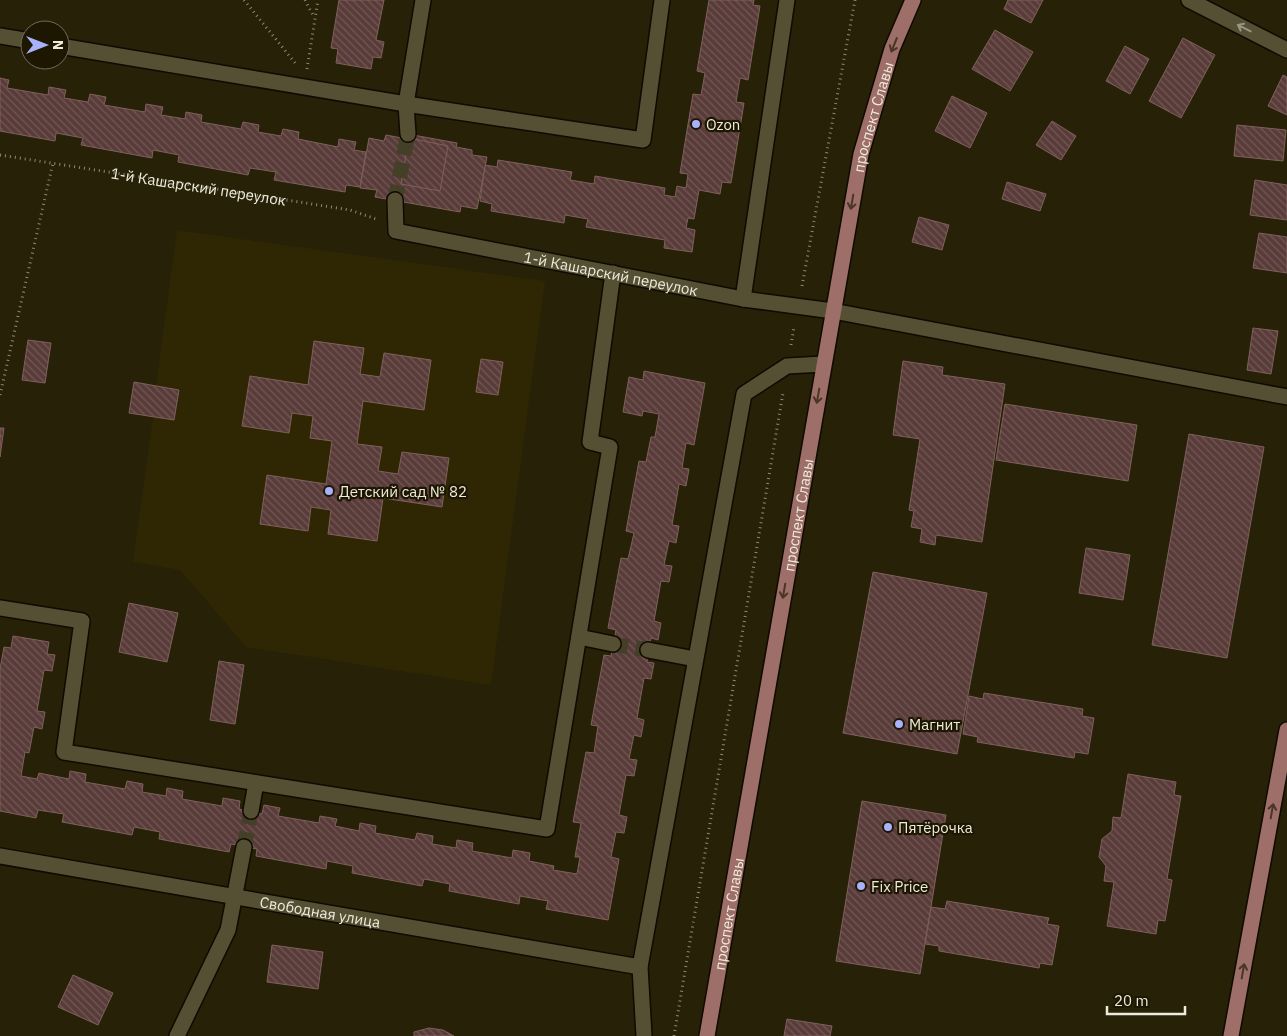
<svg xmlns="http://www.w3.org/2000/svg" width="1287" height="1036" font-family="'IBM Plex Sans',sans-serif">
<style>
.built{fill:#2f2704}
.building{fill:url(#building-back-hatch);stroke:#7f605c}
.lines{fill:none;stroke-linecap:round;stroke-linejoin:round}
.minor-tunnel{stroke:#443f27;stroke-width:15;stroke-dasharray:15 8;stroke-linecap:butt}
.minor-casing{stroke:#100a00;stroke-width:18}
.major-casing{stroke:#100a00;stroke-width:18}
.path{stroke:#8e8a76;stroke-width:3;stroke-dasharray:1 4;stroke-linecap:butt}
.minor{stroke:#554f34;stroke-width:15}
.major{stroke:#9d6f68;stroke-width:15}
.oneway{stroke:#9a9580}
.oneway2{stroke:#4a3625}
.poi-dot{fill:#a9b0fc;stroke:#1d1701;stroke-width:2}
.labels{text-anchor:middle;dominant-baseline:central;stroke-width:4.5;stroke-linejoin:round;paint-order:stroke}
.street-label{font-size:15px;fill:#eeebdc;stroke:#1d1701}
.poi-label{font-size:15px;fill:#eeebdc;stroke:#1d1701;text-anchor:start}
</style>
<defs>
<pattern id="building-back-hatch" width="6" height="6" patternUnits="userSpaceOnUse" patternTransform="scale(1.25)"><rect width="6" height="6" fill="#593c39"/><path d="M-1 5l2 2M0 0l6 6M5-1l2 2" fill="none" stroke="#715855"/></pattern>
</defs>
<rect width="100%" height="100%" fill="#262107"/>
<polygon class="built" points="177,230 545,281 491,685 246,647 180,570 133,562 153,417 174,420 179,390 156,386"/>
<g class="building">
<polygon points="339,0 384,0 376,40 384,42 381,58 373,57 371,69 336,63 338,49 331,48"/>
<polygon points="709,0 754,0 753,5 760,6 748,80 740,78 736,102 744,103 731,183 722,182 720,194 699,190 694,219 688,218 686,228 695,230 692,252 664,248 665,240 586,227 588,219 565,215 564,223 491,211 492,204 480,201 485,165 497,167 498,160 572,172 570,180 594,184 595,176 665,188 664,195 675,197 677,186 686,188 688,174 680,173 693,94 701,95 705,73 697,71"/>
<polygon points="1008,0 1043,0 1031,23 1004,9"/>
<polygon points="995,30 1033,52 1010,91 972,69"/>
<polygon points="1183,38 1215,55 1181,118 1149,101"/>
<polygon points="1125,46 1149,59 1130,94 1106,81"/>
<polygon points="1283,75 1287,77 1287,115 1268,106"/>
<polygon points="0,78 9,80 7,88 48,95 49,87 66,90 64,98 88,102 90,94 106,97 104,105 145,112 146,104 163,107 161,115 185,119 186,112 202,115 201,122 241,129 243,122 259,125 258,132 281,136 283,129 299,132 298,139 338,147 339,139 356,142 354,150 366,152 360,187 346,185 345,192 274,180 276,172 250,168 248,175 178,162 179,155 153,150 152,158 81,145 83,138 56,133 55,141 0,131"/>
<polygon points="952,96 987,113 970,148 935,131"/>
<polygon points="1052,121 1076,136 1061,160 1036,145"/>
<polygon points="1237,125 1286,130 1283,161 1234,156"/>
<polygon points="402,133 457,143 456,147 472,150 472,155 487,157 477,209 461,206 460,212 375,197 377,190 360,188 369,138 384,141 386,135 402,138"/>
<polygon points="409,138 448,146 440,191 401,184"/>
<polygon points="1255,180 1287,185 1287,220 1250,215"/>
<polygon points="1007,182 1046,194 1040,211 1002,199"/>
<polygon points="919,217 949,225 942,250 912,242"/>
<polygon points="1259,233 1287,237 1287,273 1253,268"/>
<polygon points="1253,328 1278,331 1271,374 1247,370"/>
<polygon points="28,340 51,343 45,383 22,380"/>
<polygon points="314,341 364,348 360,374 380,377 384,353 431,360 424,410 363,401 357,444 382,447 378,471 398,474 402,452 449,458 442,507 383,498 377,541 328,534 331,510 311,507 308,531 260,524 267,475 326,484 332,441 310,438 313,416 292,413 289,433 242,426 250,376 308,385"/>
<polygon points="481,359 503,362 498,395 476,392"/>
<polygon points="903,361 943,367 942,375 1005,384 982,542 936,535 935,545 920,542 922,529 911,527 914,511 909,510 920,439 893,435"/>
<polygon points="644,371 705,383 694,445 686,443 682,468 689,469 686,486 679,484 672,525 679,526 676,543 669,541 664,565 672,566 669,582 661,581 654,621 661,623 658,640 651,638 648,650 647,662 654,663 651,679 644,678 637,718 644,720 641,737 634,735 629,759 637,760 634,776 626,775 619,815 627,817 624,833 616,832 611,857 619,859 608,920 546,909 548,901 520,896 519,904 449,891 450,884 424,879 422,886 352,873 353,866 327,861 326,869 256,856 257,849 231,844 229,852 159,839 160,832 134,827 132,835 62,822 64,814 38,810 36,818 0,811 0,669 4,647 11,648 13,636 49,642 47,654 55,655 52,671 44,670 37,711 45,712 42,729 34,727 29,753 25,752 21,776 37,779 39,773 69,779 70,771 86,774 85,782 125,789 127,781 143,784 142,792 166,796 167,788 183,791 182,799 222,806 223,798 240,801 239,809 262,814 264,805 280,808 278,816 319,823 320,816 337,819 335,826 359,831 360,823 376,826 375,833 415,840 417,833 433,836 432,844 456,848 457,840 473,843 472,851 512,858 513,850 530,853 529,861 554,866 553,870 577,874 580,857 575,857 581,823 573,822 586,752 594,753 598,726 591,725 604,655 611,656 616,630 608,628 621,558 628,559 634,533 626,531 639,461 646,462 651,437 655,437 659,414 643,411 642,416 623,412 629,377 643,380"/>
<polygon points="134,382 179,390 174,420 129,413"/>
<polygon points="1005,404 1137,425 1128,481 996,460"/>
<polygon points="0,428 4,428 0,457"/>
<polygon points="1189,434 1264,447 1227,658 1152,645"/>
<polygon points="1086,548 1130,555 1123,600 1079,593"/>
<polygon points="873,572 987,593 957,754 843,733"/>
<polygon points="129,603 178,613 167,662 119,652"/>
<polygon points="219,661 244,665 235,724 210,720"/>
<polygon points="984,693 1083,709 1082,716 1094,718 1088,754 1075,752 1074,758 977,742 978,737 963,734 969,696 983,699"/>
<polygon points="1128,774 1176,782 1174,795 1181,796 1167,879 1172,880 1165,921 1158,920 1156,934 1107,926 1114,882 1104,881 1106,866 1099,857 1102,839 1112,831 1113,817 1121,818"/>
<polygon points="862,801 946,815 920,974 836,961"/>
<polygon points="947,901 1049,918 1047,924 1059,926 1052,965 1040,963 1039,968 939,951 939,946 925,944 931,907 945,909"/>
<polygon points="272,945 323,952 318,989 267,982"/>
<polygon points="73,975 113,993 98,1025 58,1007"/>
<polygon points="787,1019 832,1026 830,1036 784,1036"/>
<polygon points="429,1028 443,1030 454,1036 414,1036 414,1032"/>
</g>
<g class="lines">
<g class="minor-tunnel">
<polyline points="395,200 408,134"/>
<polyline points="613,644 648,650"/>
<polyline points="244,847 251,811"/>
</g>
<g class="minor-casing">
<g id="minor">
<polyline points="1189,0 1287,50"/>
<polyline points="0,36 30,41"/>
<polyline points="60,46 406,104 643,140 662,0"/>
<polyline points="408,134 406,104 423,0"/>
<path id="s2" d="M395 200 396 231 743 299 833 311 1287 397"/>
<polyline points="743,299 787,0"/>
<polyline points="0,608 82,621 64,752 547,829 610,447 590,442 613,273"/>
<polyline points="579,637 613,644"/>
<polyline points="648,650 695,659"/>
<polyline points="251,811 256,783"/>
<path id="s3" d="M0 856 640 967"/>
<polyline points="177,1036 228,930 244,847"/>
<polyline points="644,1036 640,967 744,394 787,366 823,364"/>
</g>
</g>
<g class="major-casing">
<g id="major">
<path id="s4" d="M707 1036 861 154 892 49 913 0"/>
<polyline points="1231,1036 1287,730"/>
</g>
</g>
<g class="path">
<polyline points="244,0 296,64"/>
<polyline points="305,0 314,17"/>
<polyline points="307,69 318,0"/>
<path id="s1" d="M0 155 350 210 376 219"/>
<polyline points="802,286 855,0"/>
<polyline points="791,345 794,327"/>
<polyline points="0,395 53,163"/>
<polyline points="674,1036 783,393"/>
</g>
<use href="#minor" class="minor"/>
<use href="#major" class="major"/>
</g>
<defs><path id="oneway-shaft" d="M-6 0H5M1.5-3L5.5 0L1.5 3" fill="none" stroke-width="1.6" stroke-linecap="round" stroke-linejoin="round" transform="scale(1.25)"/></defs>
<use class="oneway" href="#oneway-shaft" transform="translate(1244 28) rotate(-153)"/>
<g class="oneway2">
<use href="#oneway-shaft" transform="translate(894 45) rotate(112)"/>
<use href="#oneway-shaft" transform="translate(852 202) rotate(100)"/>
<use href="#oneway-shaft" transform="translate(818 396) rotate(100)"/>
<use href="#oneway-shaft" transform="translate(784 591) rotate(100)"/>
<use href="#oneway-shaft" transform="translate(1272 811) rotate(-80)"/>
<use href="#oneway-shaft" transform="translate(1243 971) rotate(-80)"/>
</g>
<g class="poi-dot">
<circle cx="696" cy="124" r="5"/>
<circle cx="329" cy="491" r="5"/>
<circle cx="899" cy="724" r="5"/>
<circle cx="888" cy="827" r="5"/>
<circle cx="861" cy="886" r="5"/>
</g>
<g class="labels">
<g class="street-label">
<text stroke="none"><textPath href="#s4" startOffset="934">проспект Славы</textPath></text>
<text stroke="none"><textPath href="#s1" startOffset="201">1-й Кашарский переулок</textPath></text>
<text stroke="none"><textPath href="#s2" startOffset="250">1-й Кашарский переулок</textPath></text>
<text stroke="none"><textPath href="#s4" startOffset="529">проспект Славы</textPath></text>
<text stroke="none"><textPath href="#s3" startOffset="325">Свободная улица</textPath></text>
<text stroke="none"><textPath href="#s4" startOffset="124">проспект Славы</textPath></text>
</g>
<g class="poi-label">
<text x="706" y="124">Ozon</text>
<text x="339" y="491">Детский сад № 82</text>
<text x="909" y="724">Магнит</text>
<text x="898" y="827">Пятёрочка</text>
<text x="871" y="886">Fix Price</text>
</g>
</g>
<g transform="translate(45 45) rotate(90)"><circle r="24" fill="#1d1701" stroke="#716c59"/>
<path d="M0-4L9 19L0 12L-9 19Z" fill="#a9b0fc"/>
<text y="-8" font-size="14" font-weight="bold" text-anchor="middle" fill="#eeebdc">N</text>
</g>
<path d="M1107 1006v8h78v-8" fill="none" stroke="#eeebdc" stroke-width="2.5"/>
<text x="1114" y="1006" font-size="15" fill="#eeebdc" stroke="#1d1701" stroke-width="4" paint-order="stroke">20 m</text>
</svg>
